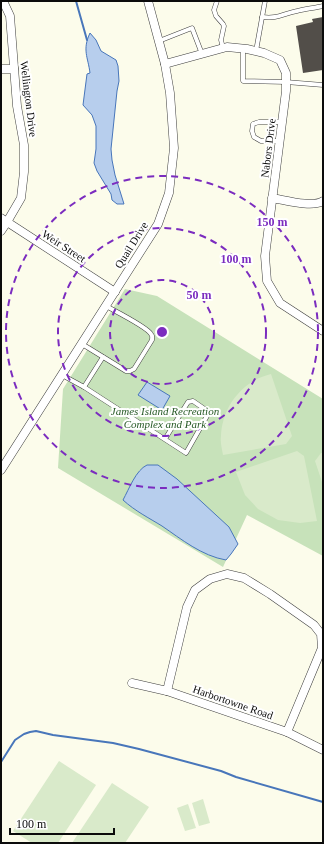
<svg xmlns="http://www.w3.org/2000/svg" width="324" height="844" font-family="'Times New Roman',serif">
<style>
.green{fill:#c7e2ba}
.pitch{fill:#d9eaca}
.water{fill:#b7ceed;stroke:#4876ba}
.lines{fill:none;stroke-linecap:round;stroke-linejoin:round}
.stream{stroke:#4876ba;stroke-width:2}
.building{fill:#524e49}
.service-casing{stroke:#3e3e3e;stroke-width:5}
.minor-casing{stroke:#3e3e3e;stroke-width:9}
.service{stroke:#fff;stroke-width:4}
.minor{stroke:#fff;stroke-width:8}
.ring{fill:none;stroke:#7b2cbf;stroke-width:2;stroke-dasharray:7 5}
.labels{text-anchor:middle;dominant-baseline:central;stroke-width:4;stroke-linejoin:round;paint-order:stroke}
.street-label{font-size:11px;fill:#0b0b0b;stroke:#fff}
.park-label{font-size:11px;font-style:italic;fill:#265925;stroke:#fff}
.centre{fill:#7b2cbf;stroke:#fff;stroke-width:2}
.ring-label{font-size:12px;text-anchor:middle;font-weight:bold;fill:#7b2cbf;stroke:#fff;stroke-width:4;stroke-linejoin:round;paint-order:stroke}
</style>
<rect width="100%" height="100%" fill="#fcfceb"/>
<polygon class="green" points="125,289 157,296 323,399 323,556 247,515 223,567 58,468 63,389"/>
<g class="pitch">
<path d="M271 374 292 436 286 444 223 455C222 449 220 442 221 436 222 414 233 394 252 382 257 378 265 376 271 374Z"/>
<polygon points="297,451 304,456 317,521 300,523 278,520 258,509 245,495 236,472"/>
<polygon points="321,453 323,453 323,485 315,461"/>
<polygon points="59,761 96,785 58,843 32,843 13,831"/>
<polygon points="112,783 149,807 125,843 72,843"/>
<polygon points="203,799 210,823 199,826 192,803"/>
<polygon points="188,804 196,828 185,831 177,808"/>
</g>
<g class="water">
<path d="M90 33 96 40 101 51 116 60 118 66 119 81 117 91 111 149 112 160 115 175 124 204H117L112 200 111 194 97 171 94 163 96 149V126L92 115 83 105 87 74 90 73C88 57 82 50 90 33Z"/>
<polygon points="147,382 170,396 162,410 138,395"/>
<path d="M147 465H158L177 479 229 527 238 544 231 554 226 560C202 556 181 539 162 526 149 518 135 511 123 500 129 489 136 470 147 465Z"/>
</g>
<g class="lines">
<g class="stream">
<polyline points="76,1 87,40"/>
<polyline points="1,762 15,740 24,734 30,732 36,731 53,735 113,743 139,749 221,771 236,777 323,802"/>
</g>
</g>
<polygon class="building" points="323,17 323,70 303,73 296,26 313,22 312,19"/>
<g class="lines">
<g class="service-casing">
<g id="service">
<polyline points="217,1 214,10 216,16 223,24 224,26 221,40 223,48"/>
<path d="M262 17C278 19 282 14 297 11 305 9 314 8 323 6"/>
<polyline points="159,41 192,28 202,54"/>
<polyline points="243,49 243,81 286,82 323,85"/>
<polyline points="256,51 265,1"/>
<polyline points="279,141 261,141 254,137 252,131 253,124 259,122 282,122"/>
<path d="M82 344 126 371H130L134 369 152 340C152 337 153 336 151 334 147 327 115 311 106 306"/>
<polyline points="62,375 84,387 103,357"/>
<polyline points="84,387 186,453 207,416 206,410 193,401 188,402 165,439"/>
</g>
</g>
<g class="minor-casing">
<g id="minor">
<polyline points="165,64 227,47 247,49 264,53 280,60 286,73 286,91 265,256 267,281 280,303 323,331"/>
<polyline points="1,69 14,69"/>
<path d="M272 198C285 200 312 208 323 201"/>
<polyline points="1,218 115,292"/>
<polyline points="1,231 7,222 21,198 24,172 24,145 17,106 10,16 3,1"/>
<polyline points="1,470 158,224 169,193 174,148 170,93 165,64 148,1"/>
<polyline points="132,683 167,691 287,732 323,750"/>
<polyline points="167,691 187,607 195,590 210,579 227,574 244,578 270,594 314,625 321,634 322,648 287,732"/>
</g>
</g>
<use href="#service" class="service"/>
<use href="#minor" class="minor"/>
</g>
<g class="ring">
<circle cx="162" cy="332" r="52"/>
<circle cx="162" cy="332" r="104"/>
<circle cx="162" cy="332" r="156"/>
</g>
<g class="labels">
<g class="street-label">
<text transform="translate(29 99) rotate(83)">Wellington Drive</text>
<text transform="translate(268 148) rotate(-83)">Nabors Drive</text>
<text transform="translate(131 245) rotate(-58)">Quail Drive</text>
<text transform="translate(64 246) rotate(33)">Weir Street</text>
<text transform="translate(233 702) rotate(19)">Harbortowne Road</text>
</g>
<g class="park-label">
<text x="165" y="411">James Island Recreation<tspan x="165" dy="13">Complex and Park</tspan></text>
</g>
</g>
<circle cx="162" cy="332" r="6" class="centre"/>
<g class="ring-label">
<text x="272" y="226">150 m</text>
<text x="236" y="263">100 m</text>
<text x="199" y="299">50 m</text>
</g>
<rect width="324" height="844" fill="none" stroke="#0b0b0b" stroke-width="4"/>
<path d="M10 828v6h104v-6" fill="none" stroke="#0b0b0b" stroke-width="2"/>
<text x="16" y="828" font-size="12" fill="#0b0b0b" stroke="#ffffff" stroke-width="3" paint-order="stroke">100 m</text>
</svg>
